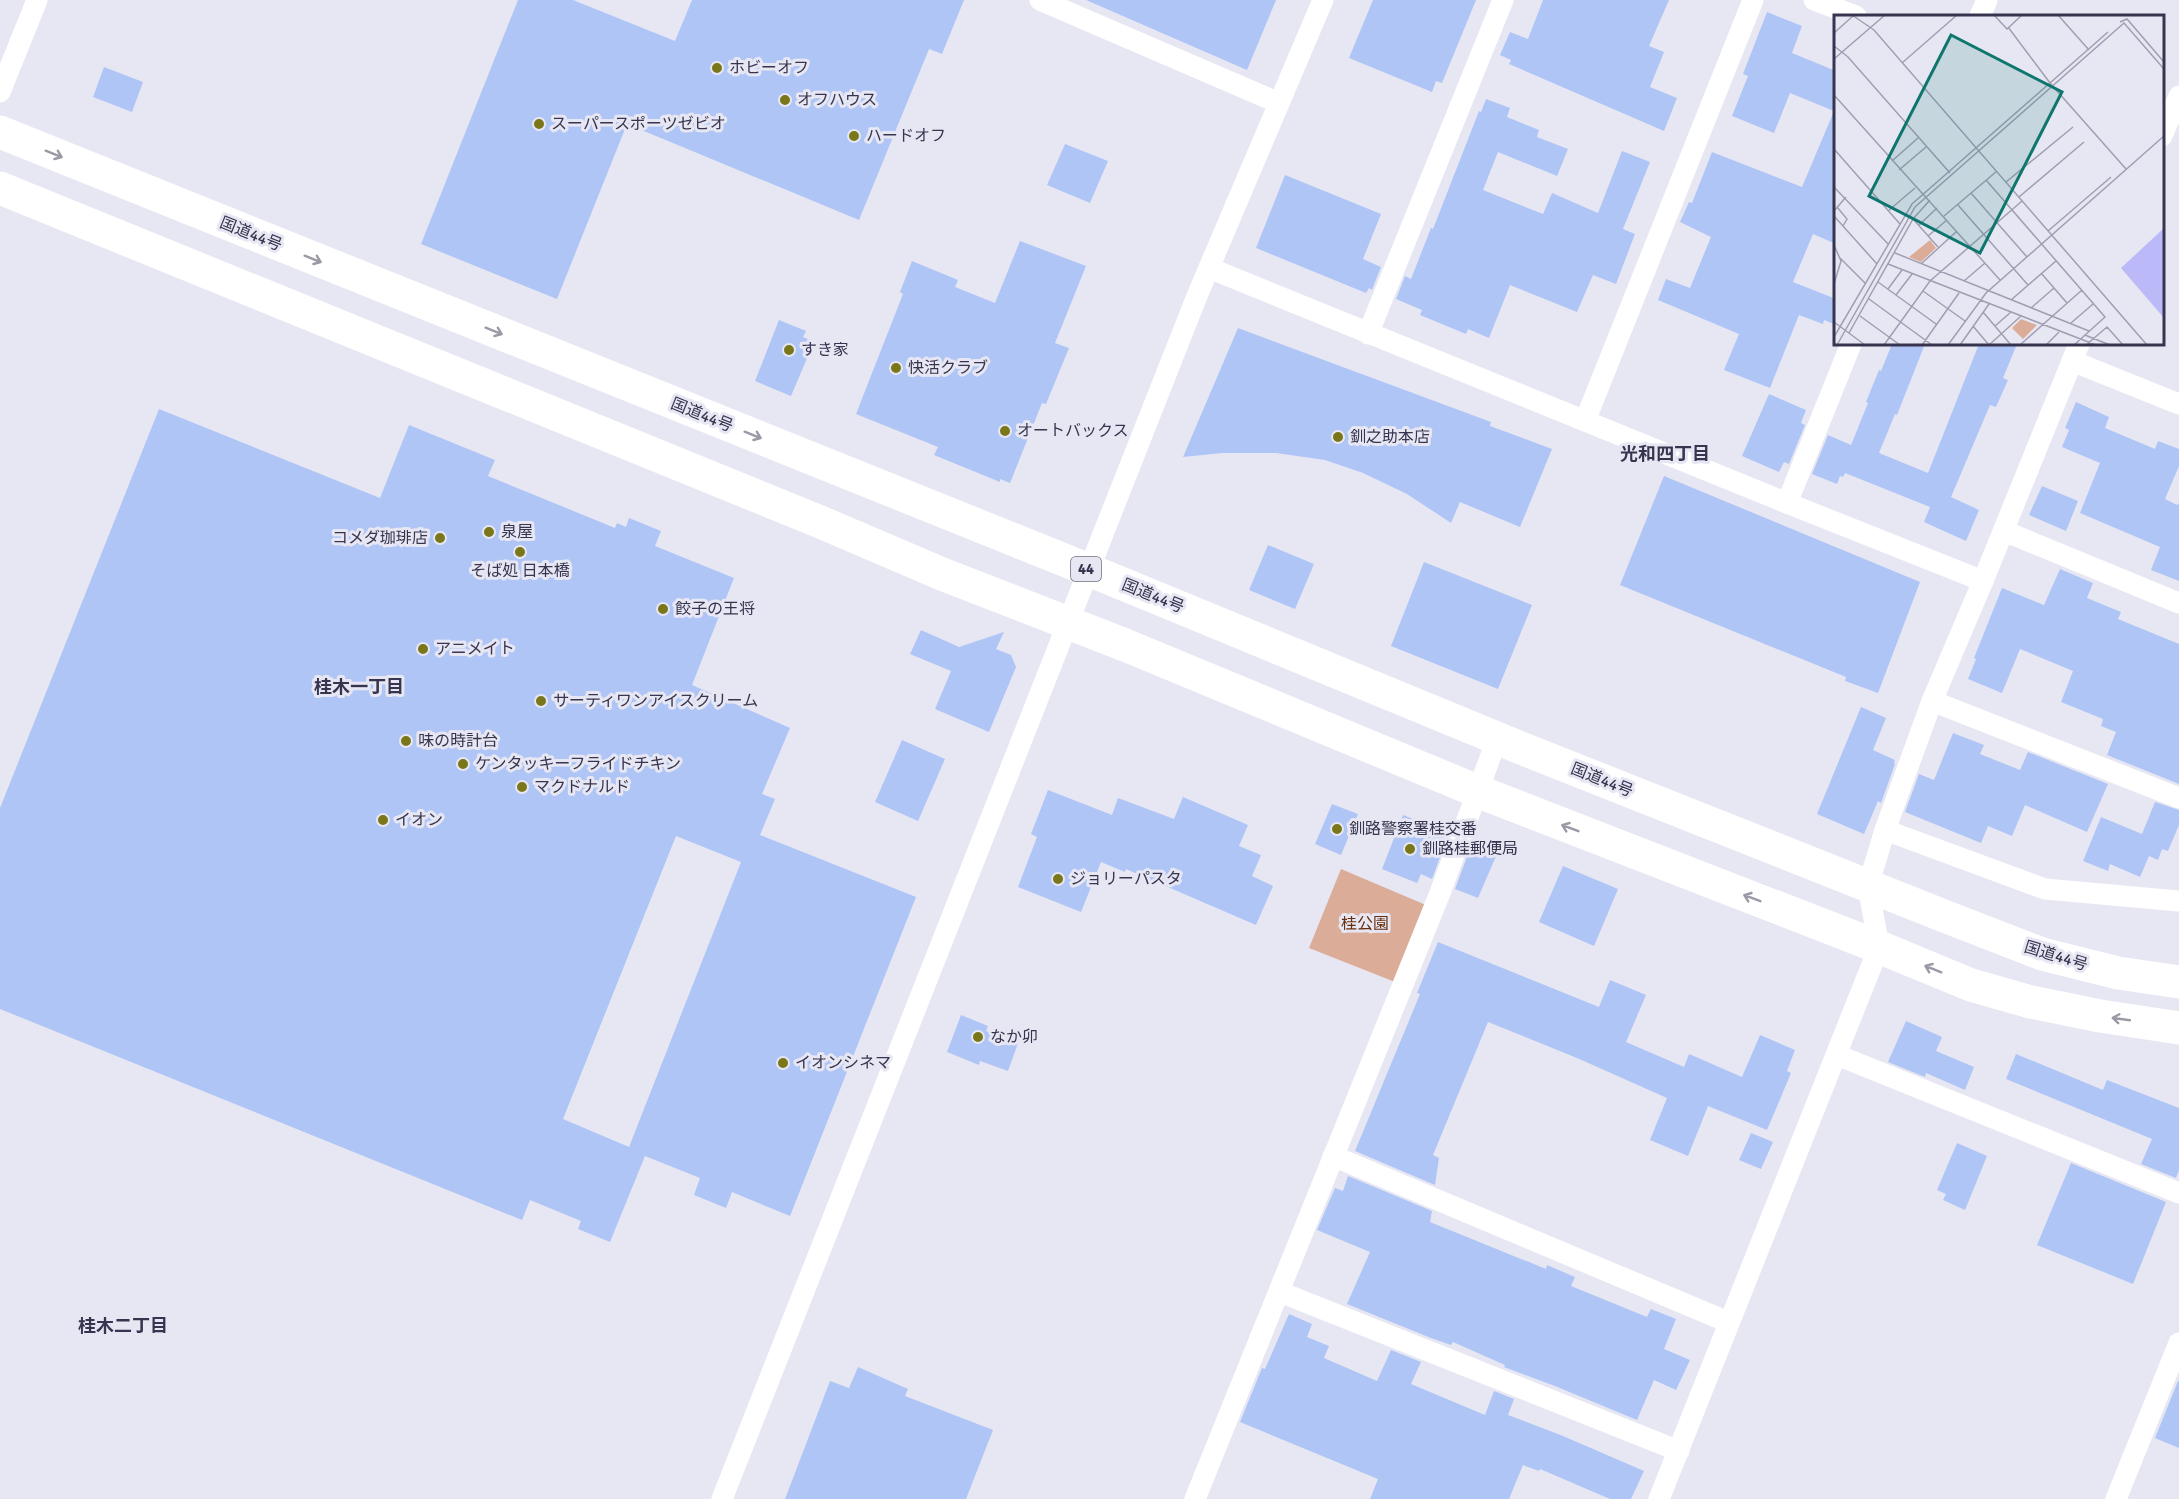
<svg xmlns="http://www.w3.org/2000/svg" width="2179" height="1499" font-family="Signika,'Noto Sans JP',sans-serif">
<style>
.green{fill:#dbad98}
.building{fill:#afc5f5;fill-rule:evenodd}
.lines{fill:none;stroke-linecap:round;stroke-linejoin:round}
.street{stroke:#fff;stroke-width:21}
.highway{stroke:#fff;stroke-width:33}
.oneway{stroke:#9a9aa6}
.poi-dot{fill:#7a761a;stroke:#e7e7f4;stroke-width:2}
.labels{text-anchor:middle;dominant-baseline:central;stroke-width:6;stroke-linejoin:round;paint-order:stroke}
.shield{fill:#e7e7f4;stroke:#6b6a80;stroke-width:1.5}
.shield-label{font-size:15px;font-weight:bold;fill:#36344e}
.poi-label{font-size:16px;fill:#36344e;stroke:#e7e7f4;text-anchor:start}
.street-label{font-size:16px;fill:#36344e;stroke:#e7e7f4}
.park-label{font-size:16px;fill:#682e0c;stroke:#e7e7f4}
.neighbourhood-label{font-size:18px;font-weight:bold;fill:#36344e;stroke:#e7e7f4}
.inset-road{fill:none;stroke:#a09fb2;stroke-width:1.5}
.view{fill:#0f766e;fill-opacity:0.15;stroke:#0f766e;stroke-width:3}
.inset-edge{fill:none;stroke:#36344e;stroke-width:3}
</style>
<rect width="100%" height="100%" fill="#e7e7f4"/>
<polygon class="green" points="1341,869 1426,905 1395,982 1309,948"/>
<g class="building">
<polygon points="518,0 573,0 675,41 692,0 964,0 942,54 929,49 859,220 627,124 557,299 421,244"/>
<polygon points="1086,0 1276,0 1247,70"/>
<polygon points="1373,0 1476,0 1442,83 1436,81 1432,92 1349,58"/>
<polygon points="1543,0 1669,0 1649,46 1664,52 1650,87 1677,98 1664,131 1509,64 1511,60 1500,55 1510,32 1528,39"/>
<polygon points="1767,12 1802,26 1792,53 1836,71 1836,244 1813,234 1793,282 1836,299 1836,325 1824,320 1823,324 1799,315 1770,388 1724,370 1739,334 1658,300 1666,279 1690,288 1711,237 1680,222 1689,202 1692,203 1712,152 1802,187 1834,111 1790,93 1774,133 1732,116 1748,76 1743,74"/>
<polygon points="104,67 143,82 132,112 93,97"/>
<polygon points="1486,99 1510,108 1507,117 1539,130 1537,137 1568,149 1557,176 1498,152 1483,190 1543,214 1552,193 1598,213 1622,151 1650,162 1623,229 1635,234 1616,284 1593,275 1577,312 1510,285 1489,338 1468,329 1466,334 1420,315 1422,310 1396,299 1405,276 1411,279 1431,228 1433,229 1479,111 1481,112"/>
<polygon points="1065,144 1108,161 1090,203 1047,185"/>
<polygon points="1285,175 1381,214 1363,259 1381,267 1372,290 1369,288 1366,293 1256,248"/>
<polygon points="1020,241 1086,266 1055,343 1069,348 1046,404 1042,403 1010,483 1000,479 1000,482 934,455 938,447 856,414 903,294 900,292 912,261 958,280 955,287 995,303"/>
<polygon points="779,320 806,331 803,337 814,342 791,396 755,381"/>
<polygon points="1238,328 1491,422 1490,426 1552,449 1520,527 1460,502 1451,523 1407,494 1363,473 1325,460 1276,453 1222,453 1183,457"/>
<polygon points="1892,344 1925,344 1897,415 1895,414 1879,453 1928,473 1979,344 2017,344 2003,378 2008,380 1996,407 1990,405 1951,497 1979,510 1966,541 1924,522 1930,507 1845,473 1843,477 1840,476 1837,484 1812,474 1828,435 1851,445 1868,403 1866,402 1879,370 1881,371"/>
<polygon points="1769,394 1806,410 1801,423 1805,425 1789,464 1784,462 1779,472 1742,456"/>
<polygon points="2076,402 2109,417 2105,428 2155,449 2158,441 2179,449 2179,466 2165,499 2177,505 2179,503 2179,581 2151,570 2160,547 2080,513 2100,463 2062,447 2069,430 2065,428"/>
<path d="M159 409 380 498 409 425 495 460 488 476 615 528 617 523 626 527 629 518 661 531 655 546 734 578 692 685 790 728 762 794 775 799 760 835 916 897 790 1216 732 1192 726 1208 694 1195 700 1178 645 1156 610 1242 578 1229 581 1221 530 1200 522 1220 0 1009V808ZM676 836 741 862 629 1147 563 1119Z"/>
<polygon points="1664,476 1920,582 1878,693 1845,681 1846,677 1620,585"/>
<polygon points="2042,486 2078,501 2066,531 2029,515"/>
<polygon points="1268,545 1314,564 1295,609 1249,590"/>
<polygon points="1424,562 1532,605 1498,689 1391,646"/>
<polygon points="2060,569 2093,583 2087,598 2121,612 2118,619 2179,644 2179,784 2107,755 2116,732 2101,726 2103,719 2061,702 2073,671 2020,649 2002,693 1968,679 1976,659 1974,658 2002,588 2044,605"/>
<polygon points="921,630 959,647 1004,632 996,649 1011,655 1016,667 989,732 935,709 951,671 910,654"/>
<polygon points="1861,707 1886,718 1873,750 1895,760 1894,763 1895,764 1881,803 1878,801 1864,834 1817,814"/>
<polygon points="1953,733 1984,745 1980,754 2020,770 2028,752 2108,784 2087,832 2025,805 2012,836 1988,826 1981,843 1905,812 1919,774 1934,780"/>
<polygon points="902,740 945,759 918,821 875,802"/>
<polygon points="1048,790 1112,815 1118,798 1174,819 1183,797 1248,825 1239,846 1261,855 1252,876 1273,886 1256,925 1126,869 1125,872 1101,862 1081,912 1018,887 1037,837 1031,834"/>
<polygon points="2155,802 2179,810 2179,825 2168,851 2162,849 2158,860 2149,856 2140,877 2110,864 2108,871 2083,861 2101,817 2142,834"/>
<polygon points="1332,804 1358,814 1341,855 1315,844"/>
<polygon points="1403,815 1449,833 1432,879 1421,874 1417,883 1382,869"/>
<polygon points="1475,839 1499,849 1478,898 1455,889 1472,843 1474,843"/>
<polygon points="1563,866 1618,889 1594,946 1539,922"/>
<polygon points="1438,942 1599,1007 1610,980 1646,995 1626,1042 1684,1067 1689,1054 1742,1077 1760,1035 1795,1050 1787,1071 1791,1073 1767,1130 1708,1106 1688,1156 1650,1140 1667,1098 1577,1058 1488,1022 1433,1155 1439,1158 1435,1185 1355,1151 1420,994 1417,993"/>
<polygon points="961,1015 988,1026 986,1031 1018,1043 1008,1071 980,1061 979,1065 947,1052"/>
<polygon points="1906,1021 1942,1037 1936,1051 1974,1067 1965,1090 1926,1073 1925,1077 1888,1062"/>
<polygon points="2016,1054 2103,1090 2107,1080 2179,1108 2179,1170 2176,1178 2141,1164 2152,1139 2006,1079"/>
<polygon points="1751,1133 1773,1142 1761,1169 1739,1160"/>
<polygon points="1957,1143 1987,1156 1965,1210 1943,1200 1946,1194 1937,1190"/>
<polygon points="2071,1163 2166,1202 2133,1284 2037,1245"/>
<polygon points="1348,1176 1432,1211 1430,1222 1546,1269 1547,1265 1575,1277 1571,1286 1647,1317 1651,1309 1676,1319 1664,1349 1690,1360 1676,1390 1654,1380 1637,1420 1555,1386 1504,1367 1505,1365 1453,1342 1451,1345 1431,1338 1347,1304 1370,1252 1317,1230 1335,1188 1343,1191"/>
<polygon points="1289,1314 1312,1324 1307,1337 1329,1346 1324,1358 1377,1381 1391,1350 1421,1362 1411,1384 1485,1415 1494,1391 1514,1399 1508,1415 1563,1436 1644,1471 1631,1499 1610,1499 1540,1469 1539,1471 1523,1465 1509,1499 1370,1499 1378,1479 1240,1422 1262,1368 1265,1369"/>
<polygon points="858,1367 908,1389 905,1396 993,1430 966,1499 785,1499 830,1381 849,1388"/>
<polygon points="2178,1381 2179,1381 2179,1448 2155,1438"/>
</g>
<g class="lines">
<g class="street">
<polyline points="1040,0 1279,103"/>
<polyline points="1814,0 1856,16"/>
<polyline points="1980,16 1987,0"/>
<polyline points="0,92 37,0"/>
<polyline points="2162,136 2179,96"/>
<polyline points="1209,268 1787,503 1983,581"/>
<polyline points="1368,334 1503,0"/>
<polyline points="2072,361 2179,404"/>
<polyline points="1585,421 1753,0"/>
<polyline points="1787,503 1851,344"/>
<polyline points="2004,531 2179,603"/>
<polyline points="1932,701 2179,798"/>
<polyline points="1885,830 2045,889 2179,901"/>
<polyline points="1837,1055 2179,1193"/>
<polyline points="1333,1156 1728,1322"/>
<polyline points="1280,1292 1679,1451"/>
<polyline points="722,1499 1197,296 1323,0"/>
<polyline points="1195,1499 1440,893 1497,739"/>
<polyline points="1659,1499 1879,947 1868,886 1885,830 1932,701 1983,581 2079,344"/>
<polyline points="2116,1499 2179,1343"/>
</g>
<g class="highway">
<polyline points="0,132 1089,570 1516,746 1944,916 2042,954 2118,973 2179,982"/>
<polyline points="0,188 818,521 942,574 1125,645 1477,791 1879,947 1971,985 2031,1002 2100,1016 2179,1028"/>
</g>
</g>
<defs><path id="oneway-shaft" d="M-6 0H5M1.5-3L5.5 0L1.5 3" fill="none" stroke-width="1.6" stroke-linecap="round" stroke-linejoin="round" transform="scale(1.5)"/></defs>
<g class="oneway">
<use href="#oneway-shaft" transform="translate(54 154) rotate(22)"/>
<use href="#oneway-shaft" transform="translate(313 259) rotate(22)"/>
<use href="#oneway-shaft" transform="translate(494 331) rotate(22)"/>
<use href="#oneway-shaft" transform="translate(753 435) rotate(22)"/>
<use href="#oneway-shaft" transform="translate(1570 828) rotate(-159)"/>
<use href="#oneway-shaft" transform="translate(1752 898) rotate(-159)"/>
<use href="#oneway-shaft" transform="translate(1933 969) rotate(-158)"/>
<use href="#oneway-shaft" transform="translate(2121 1019) rotate(-172)"/>
</g>
<g class="poi-dot">
<circle cx="717" cy="68" r="6"/>
<circle cx="785" cy="100" r="6"/>
<circle cx="539" cy="124" r="6"/>
<circle cx="854" cy="136" r="6"/>
<circle cx="789" cy="350" r="6"/>
<circle cx="896" cy="368" r="6"/>
<circle cx="1005" cy="431" r="6"/>
<circle cx="1338" cy="437" r="6"/>
<circle cx="489" cy="532" r="6"/>
<circle cx="440" cy="538" r="6"/>
<circle cx="520" cy="552" r="6"/>
<circle cx="663" cy="609" r="6"/>
<circle cx="423" cy="649" r="6"/>
<circle cx="541" cy="701" r="6"/>
<circle cx="406" cy="741" r="6"/>
<circle cx="463" cy="764" r="6"/>
<circle cx="522" cy="787" r="6"/>
<circle cx="383" cy="820" r="6"/>
<circle cx="1337" cy="829" r="6"/>
<circle cx="1410" cy="849" r="6"/>
<circle cx="1058" cy="879" r="6"/>
<circle cx="978" cy="1037" r="6"/>
<circle cx="783" cy="1063" r="6"/>
</g>
<g class="labels">
<rect class="shield" x="1071" y="557" width="30" height="24" rx="4.5"/>
<g class="shield-label">
<text x="1086" y="569">44</text>
</g>
<g class="poi-label">
<text x="729" y="68">ホビーオフ</text>
<text x="797" y="100">オフハウス</text>
<text x="551" y="124">スーパースポーツゼビオ</text>
<text x="866" y="136">ハードオフ</text>
<text x="801" y="350">すき家</text>
<text x="908" y="368">快活クラブ</text>
<text x="1017" y="431">オートバックス</text>
<text x="1350" y="437">釧之助本店</text>
<text x="501" y="532">泉屋</text>
<text x="428" y="538" text-anchor="end">コメダ珈琲店</text>
<text x="520" y="571" text-anchor="middle">そば処 日本橋</text>
<text x="675" y="609">餃子の王将</text>
<text x="435" y="649">アニメイト</text>
<text x="553" y="701">サーティワンアイスクリーム</text>
<text x="418" y="741">味の時計台</text>
<text x="475" y="764">ケンタッキーフライドチキン</text>
<text x="534" y="787">マクドナルド</text>
<text x="395" y="820">イオン</text>
<text x="1349" y="829">釧路警察署桂交番</text>
<text x="1422" y="849">釧路桂郵便局</text>
<text x="1070" y="879">ジョリーパスタ</text>
<text x="990" y="1037">なか卯</text>
<text x="795" y="1063">イオンシネマ</text>
</g>
<g class="street-label">
<text transform="translate(251 234) rotate(22)">国道44号</text>
<text transform="translate(702 415) rotate(22)">国道44号</text>
<text transform="translate(1153 596) rotate(22)">国道44号</text>
<text transform="translate(1602 780) rotate(22)">国道44号</text>
<text transform="translate(2056 956) rotate(17)">国道44号</text>
</g>
<g class="park-label">
<text x="1365" y="924">桂公園</text>
</g>
<g class="neighbourhood-label">
<text x="1665" y="454">光和四丁目</text>
<text x="359" y="687">桂木一丁目</text>
<text x="123" y="1326">桂木二丁目</text>
</g>
</g>
<g transform="translate(1834 15)">
<rect width="330" height="330" fill="#e7e7f4"/>
<path d="M96 225 102 233 87 247 75 242ZM187 304 203 310 189 324 178 313Z" fill="#dbad98"/>
<path d="M330 213V303L287 253Z" fill="#bcb9f8"/>
<path class="inset-road" d="M18 0 40 15 313 330M160 0 173 14 188 0M224 0 255 35M286 7 293 4 330 47M174 12 216 68 292 154M0 18 19 1M0 31 14 42 116 158M0 44 51 0M68 48 123 0M0 80 166 265M0 134 66 209M58 146 84 123M65 155 92 132M152 165 271 302 240 330M172 167 239 112M0 172 55 230M137 178 193 242M185 182 250 127M124 190 194 270M3 192 13 204 9 211M0 196 12 182M54 196 81 173M0 201 43 249M110 201 163 156M79 204 104 232M85 210 103 193M214 216 277 162M94 221 113 205M0 230 7 246 0 269M61 238 255 316M6 243 32 269M54 249 262 330M87 249 123 216M207 258 233 288M130 266 151 248M44 267 102 309M54 274 68 255M89 276 131 306M62 280 78 259M35 284 98 330M177 285 222 246M197 293 220 273M149 297 177 330M26 301 66 330M0 307 31 330M237 308 259 289M139 311 155 330M161 311 177 297M15 318 79 204 96 185M251 320 276 330M0 322 78 189 274 17M3 330 81 192 290 8 330 54M50 330 96 266 188 186M88 330 125 278M114 330 152 278 330 121M126 330 155 289M155 330 187 301M186 330 248 275M212 330 225 317M252 330 273 312 289 330"/>
<path class="view" d="M117 20 228 77 146 238 35 181Z"/>
<rect width="330" height="330" class="inset-edge"/>
</g>
</svg>
